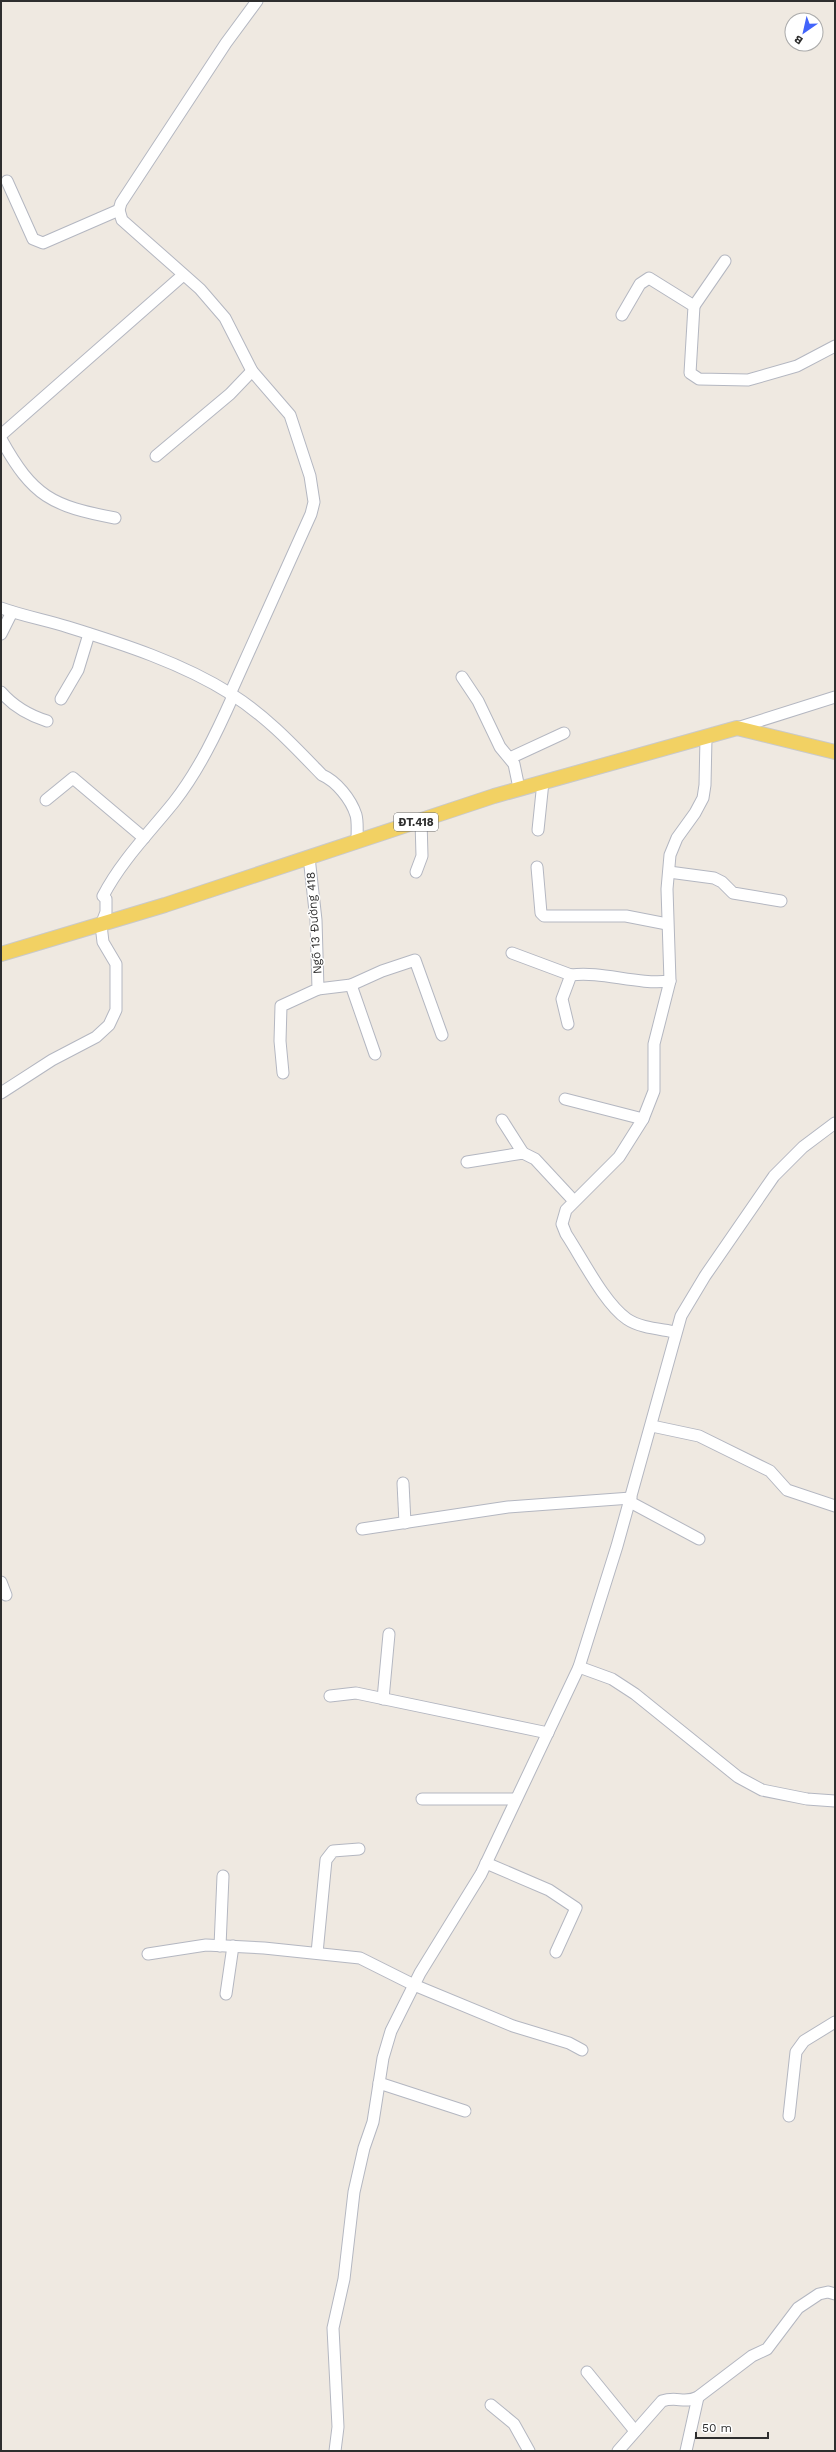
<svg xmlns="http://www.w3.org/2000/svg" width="836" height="2452" font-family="'Work Sans',sans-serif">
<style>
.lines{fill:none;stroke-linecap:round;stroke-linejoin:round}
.minor-casing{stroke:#b4b7c1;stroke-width:13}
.major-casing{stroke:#c9c9c9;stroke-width:16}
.minor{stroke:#fff;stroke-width:11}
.major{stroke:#f2d163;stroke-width:14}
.labels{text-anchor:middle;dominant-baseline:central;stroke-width:3;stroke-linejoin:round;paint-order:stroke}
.shield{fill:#fff;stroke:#6d6d6d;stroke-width:1}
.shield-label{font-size:11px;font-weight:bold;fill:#2e2e2e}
.street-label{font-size:12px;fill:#2e2e2e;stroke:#fff}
</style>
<rect width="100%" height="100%" fill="#efe9e1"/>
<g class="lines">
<g class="minor-casing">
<g id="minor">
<polyline points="7,181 33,239 43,243 119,210"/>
<polyline points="694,306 725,261"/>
<polyline points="622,315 640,284 649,278 694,306 690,373 699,379 748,380 797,366 835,346"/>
<polyline points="1,435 182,276"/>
<path d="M1 439C33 497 52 506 115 518"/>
<polyline points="156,456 230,394 252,371"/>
<path d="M1 608C23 616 46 620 68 627 123 644 182 663 231 694 266 716 293 745 322 775 336 781 351 799 356 815 358 822 357 832 357 840"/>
<polyline points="1,634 12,612"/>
<polyline points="462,677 478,701 500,747 514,764 519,788"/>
<path d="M1 692C14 707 28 715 47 721"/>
<polyline points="230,694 311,514 314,502 310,476 290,415 252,371 225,318 200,289 122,220 119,210 121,203 226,43 257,1"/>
<polyline points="61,699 78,670 89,634"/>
<polyline points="737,728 835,697"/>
<polyline points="510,758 564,733"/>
<polyline points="46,800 73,778 144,838"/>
<polyline points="538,830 543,782"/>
<polyline points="537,867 541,913 544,916 626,916 667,924"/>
<polyline points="416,872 422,856 421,820"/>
<polyline points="669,872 714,878 722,882 733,893 781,901"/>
<polyline points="512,953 571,975"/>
<polyline points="351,985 375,1054"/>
<polyline points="318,989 351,985 382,971 415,960 442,1035"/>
<path d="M568 1024 562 999 571 975C603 971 636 985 670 981"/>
<polyline points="283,1073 280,1041 281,1006 318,989 316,920 309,857"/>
<path d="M1 1093 52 1060 96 1037 109 1025 116 1010V964L103 942 101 925 106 912V899L103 896C121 861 150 832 174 802 199 770 217 732 233 696"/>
<polyline points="565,1099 643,1119"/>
<polyline points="502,1120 523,1153"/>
<polyline points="467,1162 523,1153 535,1159 574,1201"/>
<path d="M675 1332C661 1329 640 1328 627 1319 604 1303 582 1258 566 1234L562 1224 566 1210 619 1157 643 1119 654 1091V1044L670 981 667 889 670 855 677 838 695 813 703 798 705 785 706 738"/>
<polyline points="652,1426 699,1436 770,1471 787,1490 835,1506"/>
<polyline points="403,1483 405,1523"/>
<polyline points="630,1502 699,1539"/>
<polyline points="362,1529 508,1507 631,1498"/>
<polyline points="1,1582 6,1595"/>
<polyline points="579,1667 612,1679 635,1694 738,1777 762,1790 807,1799 835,1801"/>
<polyline points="330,1696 356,1693 548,1733"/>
<polyline points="383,1699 389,1634"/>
<polyline points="422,1799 515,1799"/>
<polyline points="486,1863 549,1890 576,1908 556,1952"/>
<polyline points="220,1946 223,1876"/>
<polyline points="317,1953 326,1860 333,1851 359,1849"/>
<polyline points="148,1954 206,1945 264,1948 360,1958 414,1985 513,2026 569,2043 582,2050"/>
<polyline points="226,1994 233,1946"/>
<polyline points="379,2083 465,2111"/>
<polyline points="789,2116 796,2052 804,2041 835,2022"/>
<polyline points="587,2372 635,2431"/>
<polyline points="491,2405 514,2424 529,2451"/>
<polyline points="335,2451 338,2427 333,2328 344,2279 354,2192 364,2148 373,2122 383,2058 391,2031 420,1973 481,1874 579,1667 617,1546 681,1316 705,1276 774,1176 803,1147 835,1123"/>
<path d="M618 2451 662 2401C677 2396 685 2404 698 2397L752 2356 767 2349 798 2308 819 2294 828 2292 835 2294"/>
<polyline points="686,2451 698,2397"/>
</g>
</g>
<g class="major-casing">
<polyline id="major" points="1,954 165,905 494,796 737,728 835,752"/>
</g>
<use href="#minor" class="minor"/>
<use href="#major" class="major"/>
</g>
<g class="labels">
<rect class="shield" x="394" y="813" width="44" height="18" rx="3"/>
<g class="shield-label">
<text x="416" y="822">ĐT.418</text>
</g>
<g class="street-label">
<text transform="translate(314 923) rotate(-94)">Ngõ 13 Đường 418</text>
</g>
</g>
<rect width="836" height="2452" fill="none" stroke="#2e2e2e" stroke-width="4"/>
<g transform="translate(804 32) rotate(214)"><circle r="19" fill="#ffffff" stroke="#ababab"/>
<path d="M0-3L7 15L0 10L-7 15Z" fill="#4264fb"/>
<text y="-6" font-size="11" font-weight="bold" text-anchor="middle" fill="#2e2e2e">B</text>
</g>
<path d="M696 2432v6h72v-6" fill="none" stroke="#2e2e2e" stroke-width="2"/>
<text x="702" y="2432" font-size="12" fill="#2e2e2e" stroke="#ffffff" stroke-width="3" paint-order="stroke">50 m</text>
</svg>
